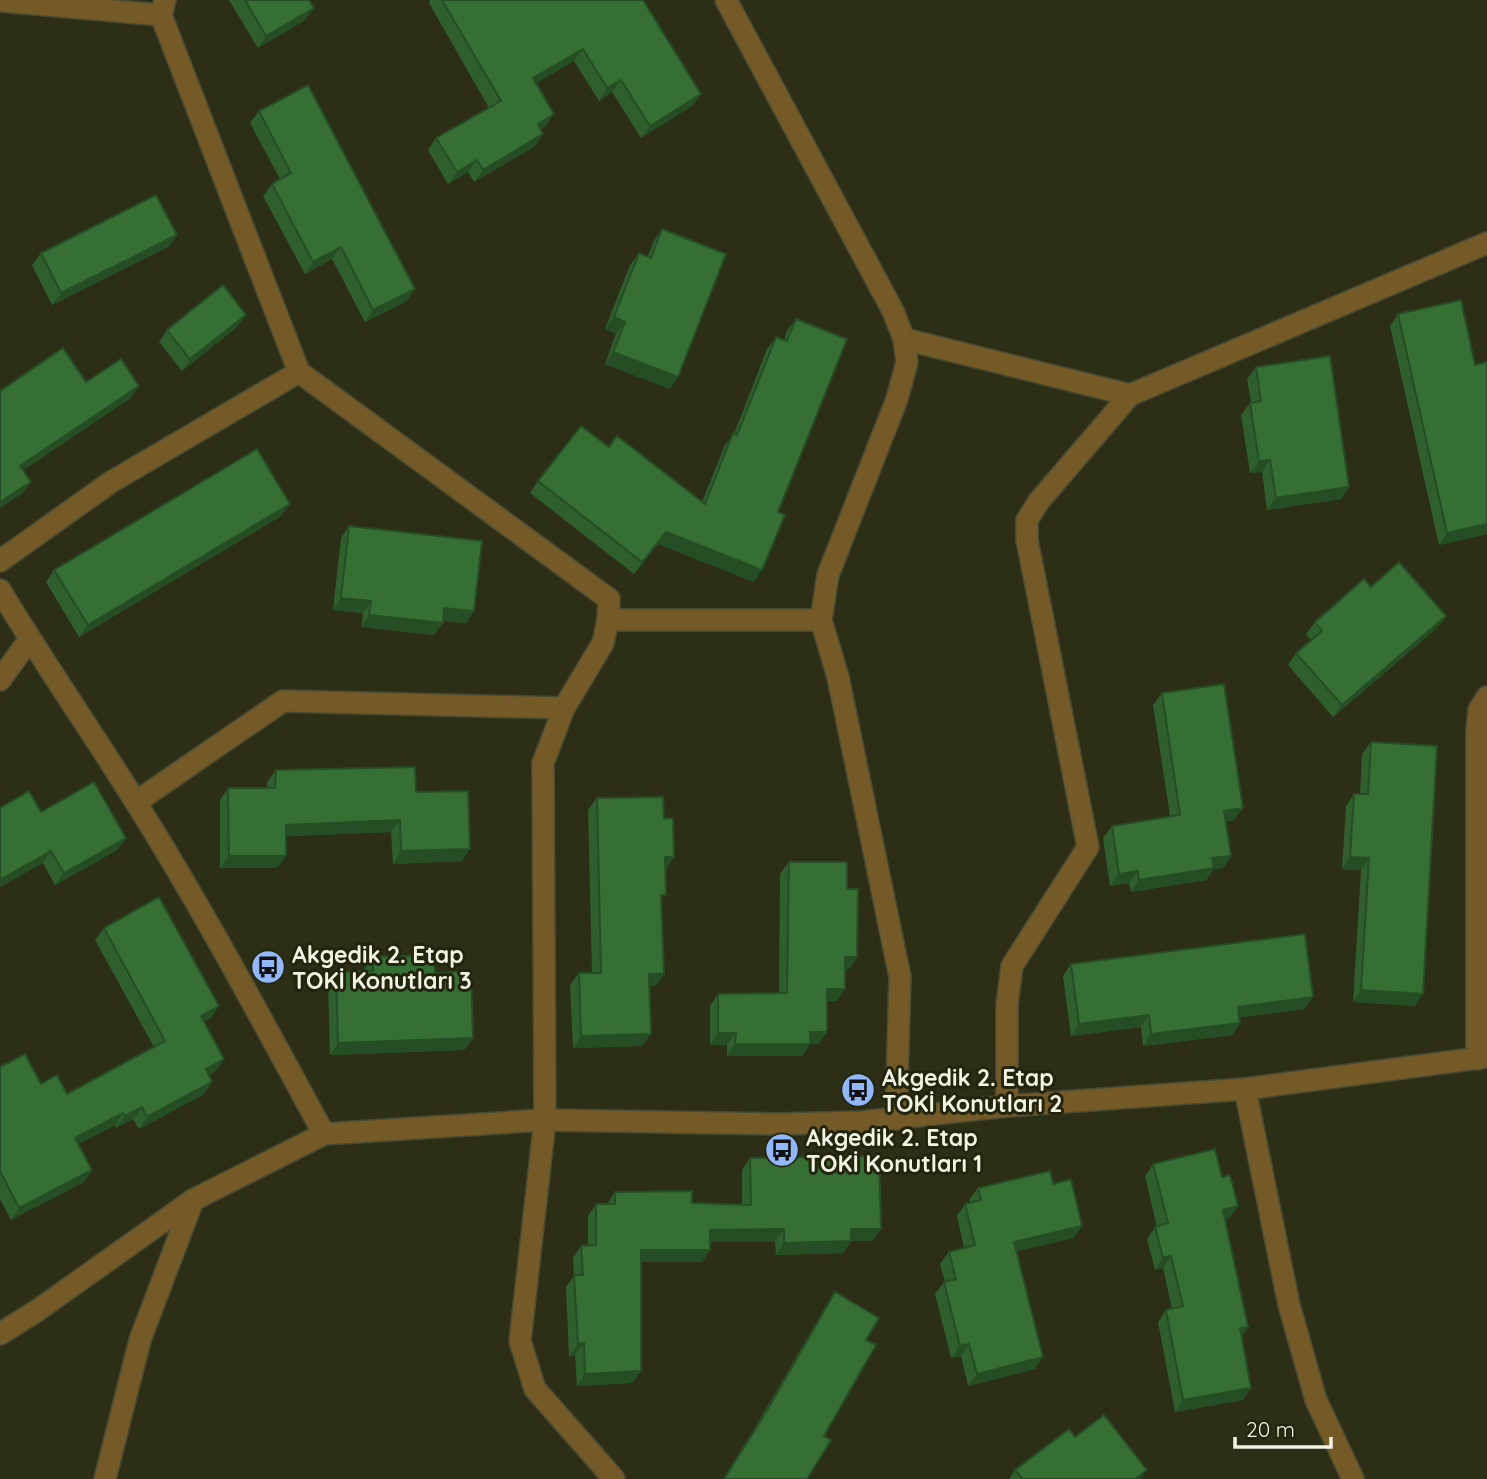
<svg xmlns="http://www.w3.org/2000/svg" width="1487" height="1479" font-family="Quicksand,sans-serif">
<style>
.lines{fill:none;stroke-linecap:round;stroke-linejoin:round}
.minor-casing{stroke:#484b33;stroke-width:24}
.minor{stroke:#735a27;stroke-width:21}
.wall{fill:#2e5f2d}
.shaded-wall{fill:#264e24}
.building{fill:#366f34;stroke:#264e24;stroke-width:2}
.labels{text-anchor:middle;dominant-baseline:central;stroke-width:6;stroke-linejoin:round;paint-order:stroke}
.poi-label{font-size:23px;font-weight:bold;fill:#f2f4e4;stroke:#23250c;text-anchor:start}
</style>
<rect width="100%" height="100%" fill="#2c2f16"/>
<g class="lines">
<g class="minor-casing">
<g id="minor">
<polyline points="165,0 161,15 299,372 609,599 608,620 603,643 564,708 543,763 545,1120 520,1341 535,1389 614,1479"/>
<polyline points="726,0 893,311 904,339 907,362 897,399 828,575 821,620 838,677 900,977 896,1119"/>
<polyline points="0,1 161,15"/>
<polyline points="904,339 1130,395"/>
<polyline points="0,561 111,482 299,372"/>
<path d="M0 590C43 662 91 730 135 801 203 909 263 1022 324 1134"/>
<polyline points="608,620 821,620"/>
<polyline points="0,680 29,640"/>
<polyline points="136,802 283,701 564,708"/>
<polyline points="1477,1059 1477,730 1479,710 1487,697"/>
<polyline points="1245,1089 1289,1305 1316,1400 1353,1479"/>
<polyline points="1007,1106 1007,1004 1012,966 1088,847 1027,540 1027,520 1039,501 1130,395 1487,243"/>
<polyline points="0,1334 38,1310 193,1200 324,1134 545,1120 780,1124 861,1122 1007,1106 1245,1089 1487,1057"/>
<polyline points="105,1479 140,1340 193,1200"/>
</g>
</g>
<use href="#minor" class="minor"/>
</g>
<g class="wall">
<polygon points="229,0 309,0 305,20 258,48"/>
<polygon points="430,0 643,0 701,94 692,106 641,138 612,92 599,101 574,61 536,83 546,126 541,129 535,146 474,182 468,172 448,184 428,150 436,138 489,108 429,3"/>
<polygon points="259,111 407,301 365,322 332,259 305,274 263,196 272,184 280,179 250,123"/>
<polygon points="662,229 670,389 605,364 616,334 605,329 630,265 639,253 648,256 654,241"/>
<polygon points="177,235 168,247 52,305 32,265 41,253"/>
<polygon points="1398,314 1475,365 1487,362 1487,534 1439,545 1390,326"/>
<polygon points="246,315 237,327 182,371 159,342 167,330"/>
<polygon points="796,319 778,512 754,582 658,544 634,574 530,493 538,481 609,447 702,502 725,445 734,434 767,349 776,337 784,340 787,331"/>
<polygon points="1256,367 1349,487 1341,499 1267,510 1262,472 1250,473 1241,415 1250,403 1251,402 1247,379"/>
<polygon points="281,516 79,637 46,582 54,570"/>
<polygon points="349,526 474,611 466,623 443,621 434,635 361,627 363,613 333,610 341,538"/>
<polygon points="1371,587 1446,616 1437,628 1333,717 1288,665 1296,653 1311,640 1306,634 1315,622"/>
<polygon points="1162,693 1243,808 1234,820 1226,821 1231,856 1223,868 1214,869 1206,880 1131,892 1129,883 1110,886 1103,838 1112,826 1170,816 1153,705"/>
<polygon points="1371,742 1415,1006 1353,1002 1361,870 1342,869 1346,806 1354,794 1360,794 1362,754"/>
<polygon points="276,770 416,792 462,861 393,864 391,832 286,836 286,856 277,868 220,868 220,800 228,788 267,788 267,782"/>
<polygon points="597,798 664,819 674,857 666,869 661,901 656,986 649,986 651,1034 642,1046 573,1048 570,985 579,973 592,973 588,810"/>
<polygon points="41,812 126,838 117,850 55,885 43,863"/>
<polygon points="789,862 847,889 857,957 849,969 845,969 837,1001 827,1001 819,1044 810,1044 802,1056 727,1056 727,1045 710,1045 710,1006 718,994 779,993 780,874"/>
<polygon points="104,928 211,1018 204,1021 216,1071 209,1075 212,1082 204,1094 139,1129 133,1119 116,1128 115,1125 78,1144 92,1170 84,1182 11,1220 0,1199 0,1067 67,1094 154,1047 95,940"/>
<polygon points="373,957 435,973 473,1038 464,1050 330,1055 328,984 336,972 364,971 364,969"/>
<polygon points="1071,964 1313,997 1304,1009 1239,1017 1240,1023 1232,1035 1143,1046 1141,1027 1071,1036 1063,976"/>
<polygon points="750,1158 872,1241 851,1241 843,1253 776,1255 775,1242 710,1242 702,1262 641,1262 641,1371 632,1383 577,1386 575,1355 569,1356 566,1287 574,1276 573,1258 581,1246 588,1246 588,1216 596,1204 607,1204 615,1192 692,1203 742,1204 742,1170"/>
<polygon points="1153,1164 1222,1177 1238,1206 1229,1218 1225,1219 1248,1327 1241,1337 1243,1400 1175,1412 1158,1322 1166,1310 1172,1309 1163,1268 1155,1270 1147,1239 1155,1227 1157,1227 1145,1176"/>
<polygon points="1053,1184 1082,1226 1073,1238 1016,1251 1035,1369 968,1386 961,1356 951,1358 935,1294 944,1282 945,1282 940,1264 949,1252 964,1248 957,1216 965,1204 970,1203 969,1200 978,1188"/>
<polygon points="835,1292 866,1340 807,1479 723,1479 756,1426 827,1304"/>
<polygon points="1075,1437 1140,1479 1009,1479 1015,1470"/>
</g>
<g class="shaded-wall">
<polygon points="314,8 305,20 258,48 266,36"/>
<polygon points="583,49 574,61 524,90 533,78"/>
<polygon points="621,80 612,92 599,101 607,88"/>
<polygon points="701,94 692,106 641,138 650,126"/>
<polygon points="554,114 546,126 529,136 538,124"/>
<polygon points="543,134 535,146 474,182 483,170"/>
<polygon points="477,160 468,172 448,184 457,172"/>
<polygon points="177,235 168,247 52,305 61,293"/>
<polygon points="341,247 332,259 305,274 313,262"/>
<polygon points="415,289 407,301 365,322 373,310"/>
<polygon points="246,315 237,327 182,371 190,359"/>
<polygon points="614,317 625,322 616,334 605,329"/>
<polygon points="613,352 678,377 670,389 605,364"/>
<polygon points="139,386 131,398 12,478 20,466"/>
<polygon points="1270,460 1262,472 1250,473 1259,461"/>
<polygon points="31,482 22,494 0,508 0,502"/>
<polygon points="1349,487 1341,499 1267,510 1276,498"/>
<polygon points="290,504 281,516 79,637 88,625"/>
<polygon points="1487,524 1487,534 1439,545 1447,533"/>
<polygon points="666,532 762,570 754,582 658,544 634,574"/>
<polygon points="341,598 371,601 363,613 333,610"/>
<polygon points="444,608 474,611 466,623 436,620"/>
<polygon points="369,615 443,623 434,635 361,627"/>
<polygon points="1446,616 1437,628 1333,717 1342,705"/>
<polygon points="1243,808 1234,820 1215,823 1224,811"/>
<polygon points="400,820 391,832 277,837 286,825"/>
<polygon points="126,838 117,850 55,885 64,873"/>
<polygon points="470,849 462,861 393,864 401,851"/>
<polygon points="51,851 43,863 0,887 0,880"/>
<polygon points="229,856 286,856 277,868 220,868"/>
<polygon points="1231,856 1223,868 1214,869 1206,880 1131,892 1139,880 1212,858"/>
<polygon points="665,857 674,857 666,869"/>
<polygon points="1350,857 1369,858 1361,870 1342,869"/>
<polygon points="1138,871 1129,883 1110,886 1119,874"/>
<polygon points="845,957 857,957 849,969 837,969"/>
<polygon points="649,974 664,974 656,986 640,986"/>
<polygon points="827,989 845,989 837,1001 819,1001"/>
<polygon points="1361,990 1423,994 1415,1006 1353,1002"/>
<polygon points="1313,997 1304,1009 1229,1019 1238,1007"/>
<polygon points="219,1006 211,1018 192,1028 201,1016"/>
<polygon points="1149,1015 1141,1027 1071,1036 1079,1024"/>
<polygon points="1240,1023 1232,1035 1143,1046 1151,1034"/>
<polygon points="810,1032 827,1032 819,1044 802,1044"/>
<polygon points="718,1033 736,1033 727,1045 710,1045"/>
<polygon points="651,1034 642,1046 573,1048 581,1036"/>
<polygon points="473,1038 464,1050 330,1055 338,1043"/>
<polygon points="735,1044 810,1044 802,1056 727,1056"/>
<polygon points="224,1059 216,1071 198,1081 206,1069"/>
<polygon points="212,1082 204,1094 139,1129 147,1117"/>
<polygon points="142,1107 133,1119 116,1128 125,1116"/>
<polygon points="123,1113 115,1125 67,1150 75,1138"/>
<polygon points="92,1170 84,1182 11,1220 19,1208"/>
<polygon points="1238,1206 1229,1218 1214,1222 1223,1210"/>
<polygon points="1082,1226 1073,1238 1005,1254 1014,1242"/>
<polygon points="784,1229 775,1242 702,1242 710,1230"/>
<polygon points="851,1229 881,1229 872,1241 843,1241"/>
<polygon points="851,1241 843,1253 776,1255 784,1243"/>
<polygon points="641,1250 710,1250 702,1262 633,1262"/>
<polygon points="1171,1256 1163,1268 1155,1270 1163,1258"/>
<polygon points="1248,1327 1240,1339 1240,1328"/>
<polygon points="584,1343 575,1355 569,1356 578,1344"/>
<polygon points="969,1344 961,1356 951,1358 960,1346"/>
<polygon points="1043,1357 1035,1369 968,1386 977,1374"/>
<polygon points="641,1371 632,1383 577,1386 585,1374"/>
<polygon points="1251,1388 1243,1400 1175,1412 1183,1400"/>
<polygon points="1147,1470 1140,1479 1135,1479"/>
</g>
<g class="building">
<polygon points="245,0 309,0 314,8 266,36"/>
<polygon points="442,0 643,0 701,94 650,126 621,80 607,88 583,49 533,78 554,114 538,124 543,134 483,170 477,160 457,172 436,138 501,101"/>
<polygon points="308,85 415,289 373,310 341,247 313,262 272,184 291,173 259,111"/>
<polygon points="156,195 177,235 61,293 41,253"/>
<polygon points="662,229 726,254 678,377 613,352 625,322 614,317 639,253 651,258"/>
<polygon points="223,285 246,315 190,359 167,330"/>
<polygon points="1461,300 1475,365 1487,362 1487,524 1447,533 1398,314"/>
<polygon points="796,319 847,339 778,512 785,515 762,570 666,532 642,562 538,481 581,426 609,447 617,436 705,504 733,433 737,435 776,337 787,341"/>
<polygon points="63,348 86,382 121,359 139,386 20,466 31,482 0,502 0,391"/>
<polygon points="1330,356 1349,487 1276,498 1270,460 1259,461 1250,403 1261,401 1256,367"/>
<polygon points="257,449 290,504 88,625 54,570"/>
<polygon points="349,526 482,541 474,611 444,608 443,623 369,615 371,601 341,598"/>
<polygon points="1399,562 1446,616 1342,705 1296,653 1322,631 1315,622 1364,579 1371,587"/>
<polygon points="1224,684 1243,808 1224,811 1231,856 1212,858 1214,868 1139,880 1138,871 1119,874 1112,826 1180,815 1162,693"/>
<polygon points="1371,742 1437,746 1423,994 1361,990 1369,858 1350,857 1354,794 1368,794"/>
<polygon points="415,767 416,792 468,791 470,849 401,851 400,820 286,825 286,856 229,856 228,788 275,788 276,770"/>
<polygon points="94,782 126,838 64,873 51,851 0,880 0,808 29,791 41,812"/>
<polygon points="663,797 664,819 673,818 674,857 665,857 666,895 661,895 664,974 649,974 651,1034 581,1036 579,973 601,973 597,798"/>
<polygon points="789,862 847,862 847,889 858,889 857,957 845,957 845,989 827,989 827,1032 810,1032 810,1044 735,1044 736,1033 718,1033 718,994 787,993"/>
<polygon points="159,897 219,1006 201,1016 224,1059 206,1069 212,1082 147,1117 142,1107 125,1116 123,1113 75,1138 92,1170 19,1208 0,1171 0,1067 25,1054 41,1084 57,1075 67,1094 165,1041 104,928"/>
<polygon points="1305,934 1313,997 1238,1007 1240,1023 1151,1034 1149,1015 1079,1024 1071,964"/>
<polygon points="434,955 435,973 471,971 473,1038 338,1043 336,972 373,971 373,957"/>
<polygon points="1215,1149 1222,1177 1230,1175 1238,1206 1223,1210 1248,1327 1240,1328 1251,1388 1183,1400 1166,1310 1183,1306 1171,1256 1163,1258 1155,1227 1168,1223 1153,1164"/>
<polygon points="879,1156 881,1229 851,1229 851,1241 784,1243 784,1229 710,1230 710,1250 641,1250 641,1371 585,1374 584,1343 578,1344 574,1275 583,1275 581,1246 596,1245 596,1204 615,1204 615,1192 692,1191 692,1203 751,1205 750,1158"/>
<polygon points="1050,1171 1053,1184 1071,1179 1082,1226 1014,1242 1043,1357 977,1374 969,1344 960,1346 944,1282 956,1279 949,1252 975,1245 965,1204 981,1200 978,1188"/>
<polygon points="835,1292 879,1318 866,1340 876,1345 824,1436 831,1440 807,1479 724,1479 765,1414"/>
<polygon points="1104,1415 1147,1470 1135,1479 1023,1479 1015,1470 1069,1429 1075,1437"/>
</g>
<defs>
<g id="bus-disc" transform="scale(1.75)"><circle r="9.5" fill="#91b8fd" stroke="#23250c"/><path d="M-5-6H5V4H4V6H2V4H-2V6H-4V4H-5ZM-3.5-4V0h7V-4ZM-3.5 1.2v1.5H-2V1.2ZM2 1.2v1.5H3.5V1.2Z" fill="#111"/></g>
</defs>
<g fill-rule="evenodd">
<use href="#bus-disc" x="268" y="967"/>
<use href="#bus-disc" x="858" y="1090"/>
<use href="#bus-disc" x="782" y="1150"/>
</g>
<g class="labels">
<g class="poi-label">
<text x="292" y="954">Akgedik 2. Etap<tspan x="292" dy="26">TOKİ Konutları 3</tspan></text>
<text x="882" y="1077">Akgedik 2. Etap<tspan x="882" dy="26">TOKİ Konutları 2</tspan></text>
<text x="806" y="1137">Akgedik 2. Etap<tspan x="806" dy="26">TOKİ Konutları 1</tspan></text>
</g>
</g>
<path d="M1235 1437v10h96v-10" fill="none" stroke="#f2f4e4" stroke-width="3.5"/>
<text x="1246" y="1437" font-size="21" fill="#f2f4e4" stroke="#23250c" stroke-width="5" paint-order="stroke">20 m</text>
</svg>
